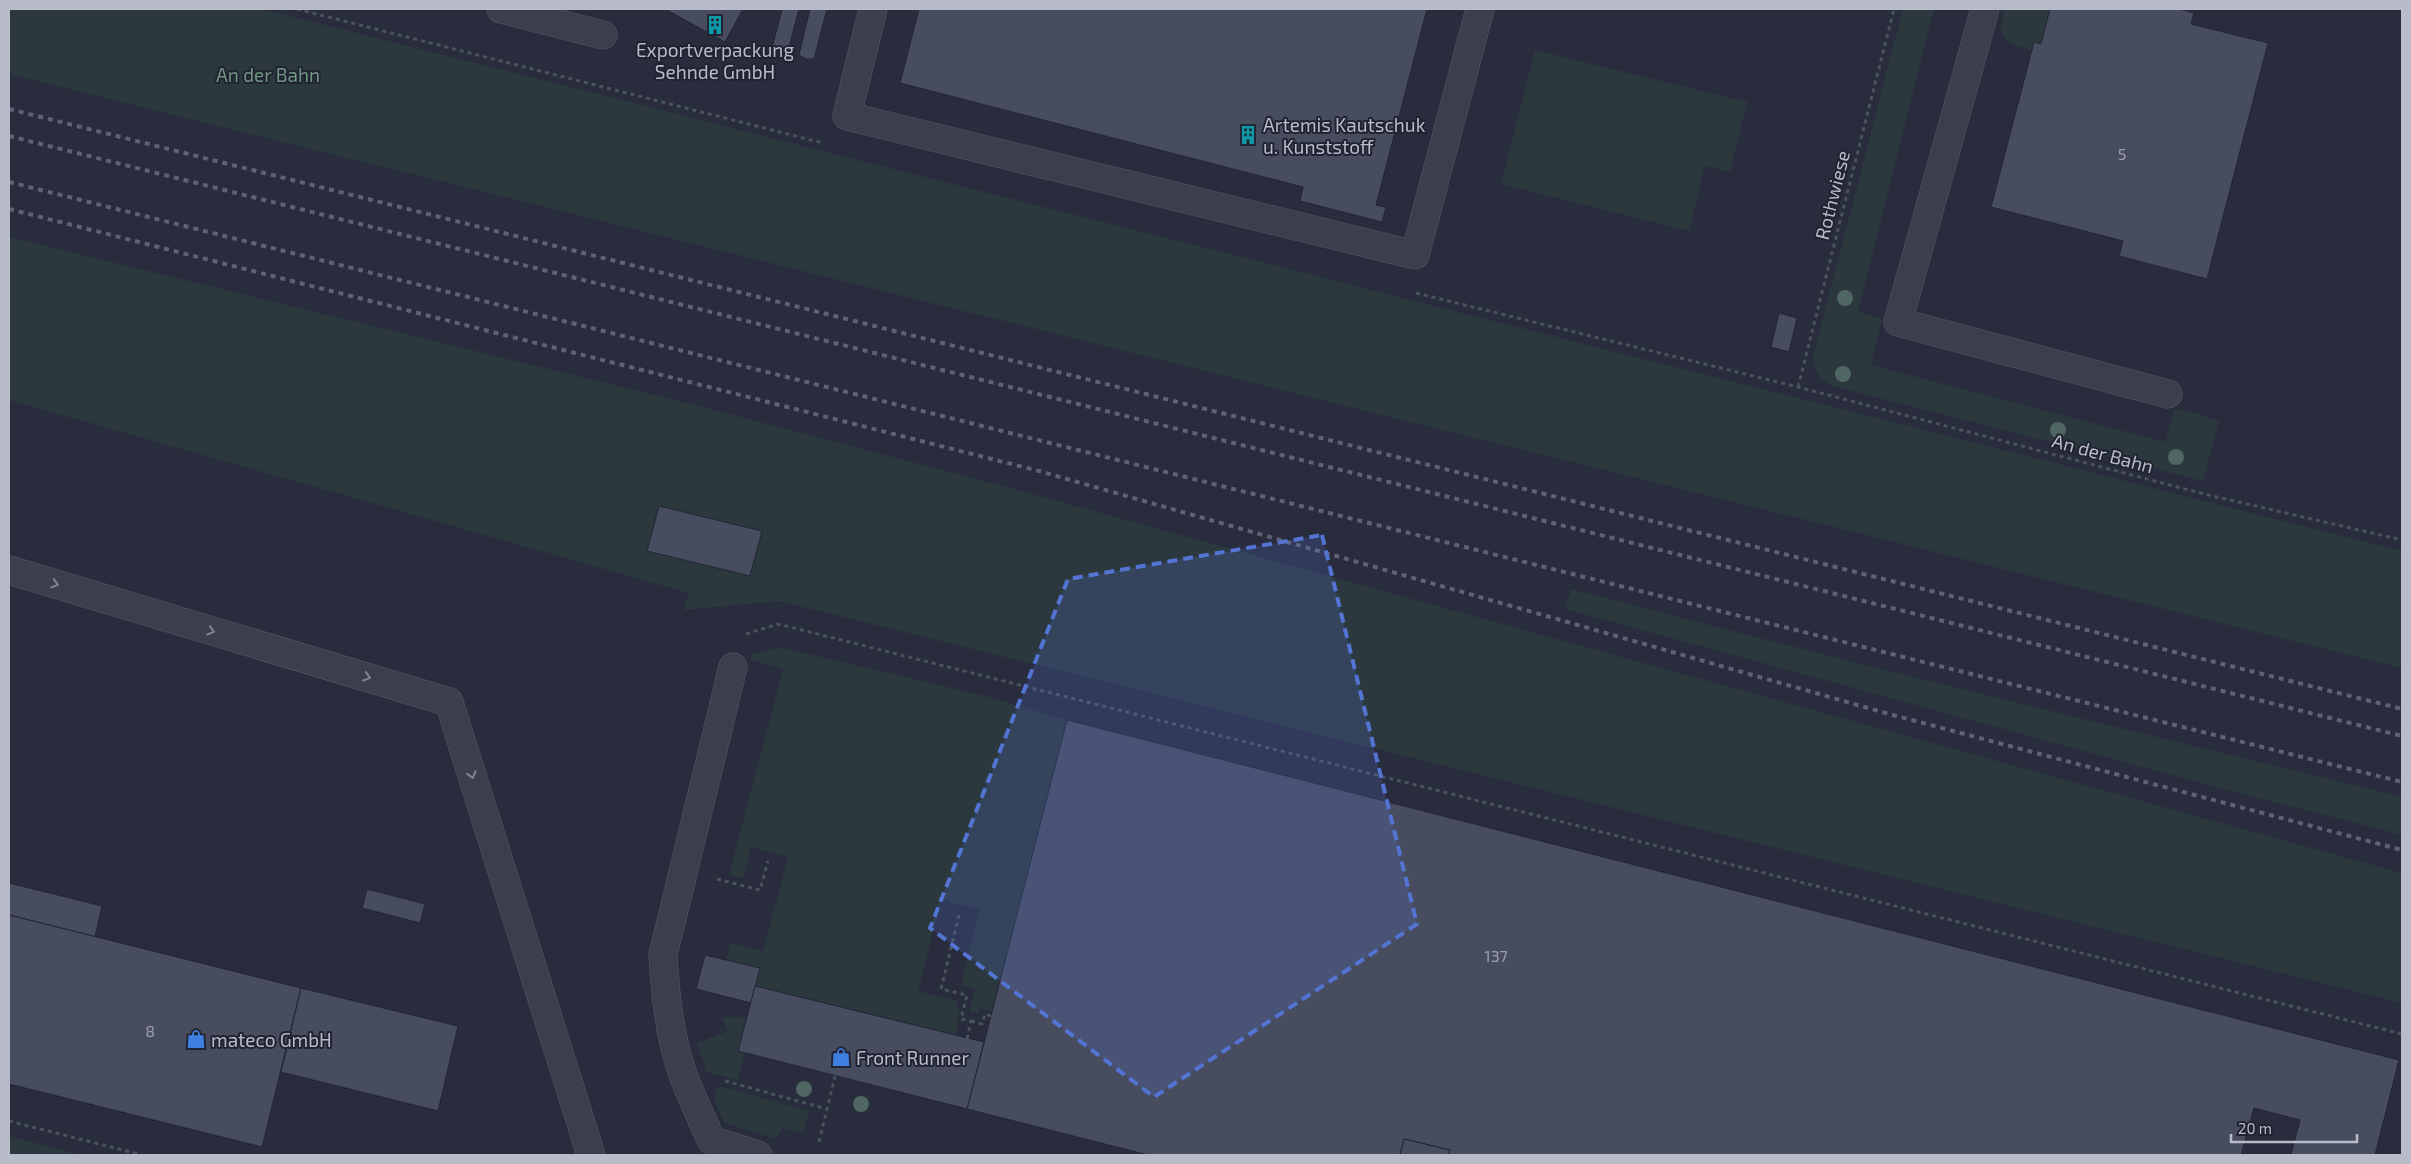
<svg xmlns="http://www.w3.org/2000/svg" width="2411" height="1164" font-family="'Exo 2',sans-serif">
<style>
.green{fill:#2b393f}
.building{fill:#474c5e;stroke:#222634}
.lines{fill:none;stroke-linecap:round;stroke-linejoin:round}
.minor-casing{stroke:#565a68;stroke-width:29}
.path{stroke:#48545b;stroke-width:3;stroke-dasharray:4 4;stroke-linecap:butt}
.minor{stroke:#3b3f4d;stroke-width:28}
.rail{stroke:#5e6274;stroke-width:4;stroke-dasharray:5 5;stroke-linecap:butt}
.tree{fill:#506662}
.oneway{stroke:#808391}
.marked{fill:#5374d2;fill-opacity:0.2;stroke:#5374d2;stroke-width:4;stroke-dasharray:10 6;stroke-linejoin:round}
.labels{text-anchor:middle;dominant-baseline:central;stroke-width:4;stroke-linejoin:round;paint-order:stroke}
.number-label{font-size:16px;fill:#9c9fae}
.poi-label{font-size:19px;fill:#b8bbc8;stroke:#202432;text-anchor:start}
.park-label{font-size:19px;fill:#719681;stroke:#202432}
.street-label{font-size:19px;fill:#b8bbc8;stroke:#202432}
</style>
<rect width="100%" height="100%" fill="#282c3d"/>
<g class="green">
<polygon points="9,9 262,9 2402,551 2402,668 9,74"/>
<path d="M1903 9H1934L1858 311 1882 319 1871 365 2165 442 2174 412 2182 409 2219 421 2203 481 1832 386C1818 379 1815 372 1813 357Z"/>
<path d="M2004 9H2050L2041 44 2034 42 2032 50C2004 42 1997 39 2004 9Z"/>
<polygon points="1535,50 1747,102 1730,172 1705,166 1689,231 1501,184"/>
<polygon points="9,237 680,401 1018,490 2402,873 2402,1003 779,601 683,610 689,593 9,400"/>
<polygon points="1571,589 1876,668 2402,797 2402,835 2205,784 1565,609"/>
<polygon points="779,647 989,697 1067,720 992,1011 980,1008 978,1013 969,1012 975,989 961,985 980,909 941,900 918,991 958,1001 956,1007 960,1008 957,1021 959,1022 956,1035 755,986 726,960 730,943 763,951 788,857 751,847 743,879 729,875 783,669 750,660 752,654"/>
<polygon points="722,1017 747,1018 738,1051 745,1053 738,1080 707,1072 697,1043 728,1031"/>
<path d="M719 1086 810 1111 803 1133 782 1128 776 1139 725 1123C720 1111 708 1096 719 1086Z"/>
<polygon points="9,1136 82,1155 9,1155"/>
</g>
<g class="building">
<polygon points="665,9 743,9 725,42"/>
<polygon points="782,9 799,9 788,51 784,52 772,48"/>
<polygon points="810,9 827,9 814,59 806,59 799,55"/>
<polygon points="919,9 1427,9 1376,205 1386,207 1382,222 1300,201 1303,187 900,83"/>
<polygon points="2050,9 2179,9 2194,13 2191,24 2268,43 2207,279 2119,256 2123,241 1991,207 2034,42 2041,44"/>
<polygon points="1779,313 1797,318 1789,352 1771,347"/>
<polygon points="659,506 762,531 750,576 647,551"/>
<polygon points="1067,720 2399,1060 2375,1155 2291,1155 2300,1120 2254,1108 2241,1155 1448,1155 1450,1150 1404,1139 1400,1155 1148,1155 967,1109"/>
<polygon points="9,883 102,906 95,937 9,915"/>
<polygon points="367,889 425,904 420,923 362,908"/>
<polygon points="9,915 301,988 262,1147 9,1084"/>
<polygon points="705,955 760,968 751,1003 696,989"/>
<polygon points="755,986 984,1042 967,1109 738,1051"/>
<polygon points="301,988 458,1026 438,1111 281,1072"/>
<polygon points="1404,1139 1450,1150 1448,1155 1400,1155"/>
</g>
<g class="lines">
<g class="minor-casing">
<g id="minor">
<polyline points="501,9 603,35"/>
<polyline points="873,9 847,116 1415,255 1480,9"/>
<polyline points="1985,9 1898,322 2168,394"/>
<polyline points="9,570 449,702 591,1155"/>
<path d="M733 667 663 955C665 993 669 1032 681 1069 689 1093 701 1116 711 1140L758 1155"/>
</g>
</g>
<g class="path">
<polyline points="297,9 823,143"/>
<polyline points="1416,293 1798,387 2204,494 2402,540"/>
<polyline points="1798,387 1894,9"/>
<polyline points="746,634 778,624 2402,1034"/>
<polyline points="717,879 760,890 768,861"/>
<polyline points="959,915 941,989 967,995 961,1019 971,1021 967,1039"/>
<polyline points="971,1021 982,1024 985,1014 991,1016"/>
<polyline points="725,1081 827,1109 835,1076"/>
<polyline points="9,1121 142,1155"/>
<polyline points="819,1142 827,1109"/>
</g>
<use href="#minor" class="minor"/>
<g class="rail">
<polyline points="9,109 2402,709"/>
<polyline points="9,136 2402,736"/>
<polyline points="9,182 2402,782"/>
<polyline points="9,209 1039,471 1889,714 2402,850"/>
</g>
</g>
<g class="tree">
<circle cx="1845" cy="298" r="8"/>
<circle cx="1843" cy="374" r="8"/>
<circle cx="2058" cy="430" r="8"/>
<circle cx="2176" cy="457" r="8"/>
<circle cx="804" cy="1089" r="8"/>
<circle cx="861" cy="1104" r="8"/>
</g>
<defs><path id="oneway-chevron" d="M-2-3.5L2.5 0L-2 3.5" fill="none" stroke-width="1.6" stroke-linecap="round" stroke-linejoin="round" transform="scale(1.25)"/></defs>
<g class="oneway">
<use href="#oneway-chevron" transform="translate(55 584) rotate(17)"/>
<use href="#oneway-chevron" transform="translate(211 631) rotate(17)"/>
<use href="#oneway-chevron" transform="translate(367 677) rotate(17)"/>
<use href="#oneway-chevron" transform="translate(472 775) rotate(73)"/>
</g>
<path class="marked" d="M1322 535 1417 924 1154 1097 930 928 1068 579Z"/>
<defs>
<g id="building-bare" transform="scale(1.5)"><path d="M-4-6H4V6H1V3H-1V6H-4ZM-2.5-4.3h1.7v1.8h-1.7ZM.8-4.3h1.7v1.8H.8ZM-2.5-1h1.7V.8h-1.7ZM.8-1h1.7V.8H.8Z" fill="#0f9aa8" stroke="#202432" stroke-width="2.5" paint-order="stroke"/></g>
<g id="shop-bare" transform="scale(1.5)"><path d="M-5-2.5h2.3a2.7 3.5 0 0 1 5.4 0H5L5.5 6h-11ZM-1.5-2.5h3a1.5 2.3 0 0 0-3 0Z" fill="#3f7fe0" stroke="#202432" stroke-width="2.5" paint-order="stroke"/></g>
</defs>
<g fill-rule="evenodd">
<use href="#building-bare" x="715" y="25"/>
<use href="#building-bare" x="1248" y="135"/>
<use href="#shop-bare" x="196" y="1039"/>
<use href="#shop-bare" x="841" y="1057"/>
</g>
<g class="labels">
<g class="number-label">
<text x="2122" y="153">5</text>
<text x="1496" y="955">137</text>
<text x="150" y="1030">8</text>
</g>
<g class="poi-label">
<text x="715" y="49" text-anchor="middle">Exportverpackung<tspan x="715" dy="22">Sehnde GmbH</tspan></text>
<text x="1263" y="124">Artemis Kautschuk<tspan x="1263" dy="22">u. Kunststoff</tspan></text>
<text x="211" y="1039">mateco GmbH</text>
<text x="856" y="1057">Front Runner</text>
</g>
<g class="park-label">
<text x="268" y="74">An der Bahn</text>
</g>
<g class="street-label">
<text transform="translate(1832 195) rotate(-76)">Rothwiese</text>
<text transform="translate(2103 453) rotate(15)">An der Bahn</text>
</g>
</g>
<rect width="2411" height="1164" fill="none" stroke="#b8bbc8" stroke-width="20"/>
<path d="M2231 1134v8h126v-8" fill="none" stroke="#b8bbc8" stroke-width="2.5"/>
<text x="2238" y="1134" font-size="15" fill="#b8bbc8" stroke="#202432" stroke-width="4" paint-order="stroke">20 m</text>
</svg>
